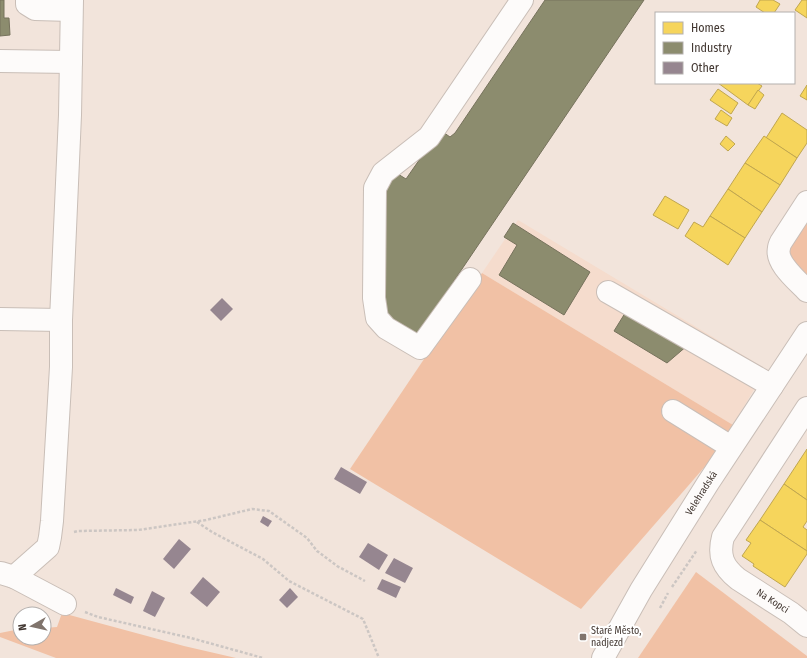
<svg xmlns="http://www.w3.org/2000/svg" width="807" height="658" font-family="'Fira Sans Condensed',sans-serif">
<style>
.built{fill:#f5dccd}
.green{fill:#f1c1a5}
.homes{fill:#f6d55c;stroke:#c0a64f}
.industry{fill:#8c8c6e;stroke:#76725c}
.building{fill:#968690}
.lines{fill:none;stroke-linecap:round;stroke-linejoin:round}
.minor-casing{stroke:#c9beb7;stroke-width:24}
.path{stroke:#ccc6c3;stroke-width:2.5;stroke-dasharray:3 2;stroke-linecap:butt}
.minor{stroke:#fdfbfa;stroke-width:22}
.poi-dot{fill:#80746c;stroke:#fff;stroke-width:1.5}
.labels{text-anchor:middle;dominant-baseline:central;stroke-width:4;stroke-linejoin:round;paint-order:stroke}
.street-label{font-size:10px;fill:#423731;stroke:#fff}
.poi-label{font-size:10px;fill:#423731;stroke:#fff;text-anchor:start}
</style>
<rect width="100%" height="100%" fill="#f2e4db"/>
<polygon class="built" points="518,220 766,369 733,425 482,273"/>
<g class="green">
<polygon points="807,214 807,280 791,261 789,250"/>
<polygon points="482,273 733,425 708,463 581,609 350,469"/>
<polygon points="696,572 807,656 807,658 638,658"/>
<polygon points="62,613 184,646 236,658 56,658 0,637 0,633 20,629 20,638 44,638 44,628 57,627"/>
</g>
<g class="homes">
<polygon points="760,0 773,0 780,4 774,13 765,13 756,7"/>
<polygon points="802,0 807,0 807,18 795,10"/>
<polygon points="718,83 757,83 762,86 748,105"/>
<polygon points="807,85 807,100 800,96"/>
<polygon points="718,89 738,103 731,114 710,100"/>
<polygon points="758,90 764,95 755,109 748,105"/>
<polygon points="721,110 732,118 727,126 715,119"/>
<polygon points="782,113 807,130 807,143 797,158 766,138"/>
<polygon points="726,136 735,144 728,151 720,144"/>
<polygon points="764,136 797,158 780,185 745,163"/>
<polygon points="745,163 780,185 762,212 728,189"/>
<polygon points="728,189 762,212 745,238 710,216"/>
<polygon points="665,196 689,210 678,229 653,215"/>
<polygon points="710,216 745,238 728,265 685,236 694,222 703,227"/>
<polygon points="807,449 807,500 784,484"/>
<polygon points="784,484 807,500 807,521 803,527 807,530 807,551 760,520"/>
<polygon points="760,520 807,551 807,554 785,587 753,566 754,564 742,556 751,543 746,540"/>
</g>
<g class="industry">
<polygon points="0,0 4,0 4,18 9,18 10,35 0,36"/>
<polygon points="545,0 644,0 416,337 383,315 384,183 393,171 406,179 440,130 450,137 455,133"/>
<polygon points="513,223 590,272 564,315 499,275 517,245 504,237"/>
<polygon points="627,310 688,345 667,363 614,331"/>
</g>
<g class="building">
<polygon points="222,298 233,309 221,321 210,310"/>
<polygon points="341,467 367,482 360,494 334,479"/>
<polygon points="263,516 272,521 268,527 260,522"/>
<polygon points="179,539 191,549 174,569 163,559"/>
<polygon points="368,543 388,555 379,570 359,557"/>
<polygon points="394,558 413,568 405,583 385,573"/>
<polygon points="203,577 220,592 207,607 190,593"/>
<polygon points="382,579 401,587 396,598 377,589"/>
<polygon points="116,588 134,597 131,604 113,595"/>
<polygon points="290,588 298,597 287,608 279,600"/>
<polygon points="152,591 165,598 155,617 143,611"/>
</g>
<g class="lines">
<g class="minor-casing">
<g id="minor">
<polyline points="27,0 27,4 35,9 71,10"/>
<polyline points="0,61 71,62"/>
<path d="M807 202 781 242C780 244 779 246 779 248 775 263 798 281 807 291"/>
<polyline points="470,279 420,348 386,328 377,318 374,298 375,188 383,173 429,137 522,0"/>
<polyline points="608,292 772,386"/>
<polyline points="0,319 61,320"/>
<path id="s1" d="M807 408 723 537C718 556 723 567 738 579L791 613 807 626"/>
<polyline points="673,411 731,447"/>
<polyline points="1,573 14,577 65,604"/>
<polyline points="14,577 48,547 50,537 52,521 61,367 61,320 70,115 72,0"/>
<path id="s2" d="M603 658 641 590 708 483 807 333"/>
</g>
</g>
<g class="path">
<polyline points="197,522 212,532 263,559 289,581 363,619 379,658"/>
<polyline points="74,532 78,531 138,530 206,520 252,509 269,511 307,538 317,551 337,566 365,581"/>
<polyline points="672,587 697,550"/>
<polyline points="660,608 668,593"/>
<polyline points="85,612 98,617 191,638 263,658"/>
</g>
<use href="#minor" class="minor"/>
</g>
<rect class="poi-dot" x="579" y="633" width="8" height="8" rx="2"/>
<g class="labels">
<g class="street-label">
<text stroke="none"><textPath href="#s2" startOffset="192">Velehradská</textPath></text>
<text stroke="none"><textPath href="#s1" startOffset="243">Na Kopci</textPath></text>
</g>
<g class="poi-label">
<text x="591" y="631">Staré Město,<tspan x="591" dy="12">nadjezd</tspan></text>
</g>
</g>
<rect x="655" y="12" width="140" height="72" fill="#ffffff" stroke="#b3afad"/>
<rect x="663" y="22" width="20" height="12" fill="#f6d55c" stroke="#b3afad"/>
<text x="691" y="32" font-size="12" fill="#423731">Homes</text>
<rect x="663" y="42" width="20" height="12" fill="#8c8c6e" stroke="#b3afad"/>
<text x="691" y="52" font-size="12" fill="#423731">Industry</text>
<rect x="663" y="62" width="20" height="12" fill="#968690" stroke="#b3afad"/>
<text x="691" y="72" font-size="12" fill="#423731">Other</text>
<g transform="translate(32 626) rotate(262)"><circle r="19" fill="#ffffff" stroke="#b3afad"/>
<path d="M0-3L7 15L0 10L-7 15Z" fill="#80746c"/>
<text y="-6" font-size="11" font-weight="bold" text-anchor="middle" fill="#423731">N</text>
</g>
</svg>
